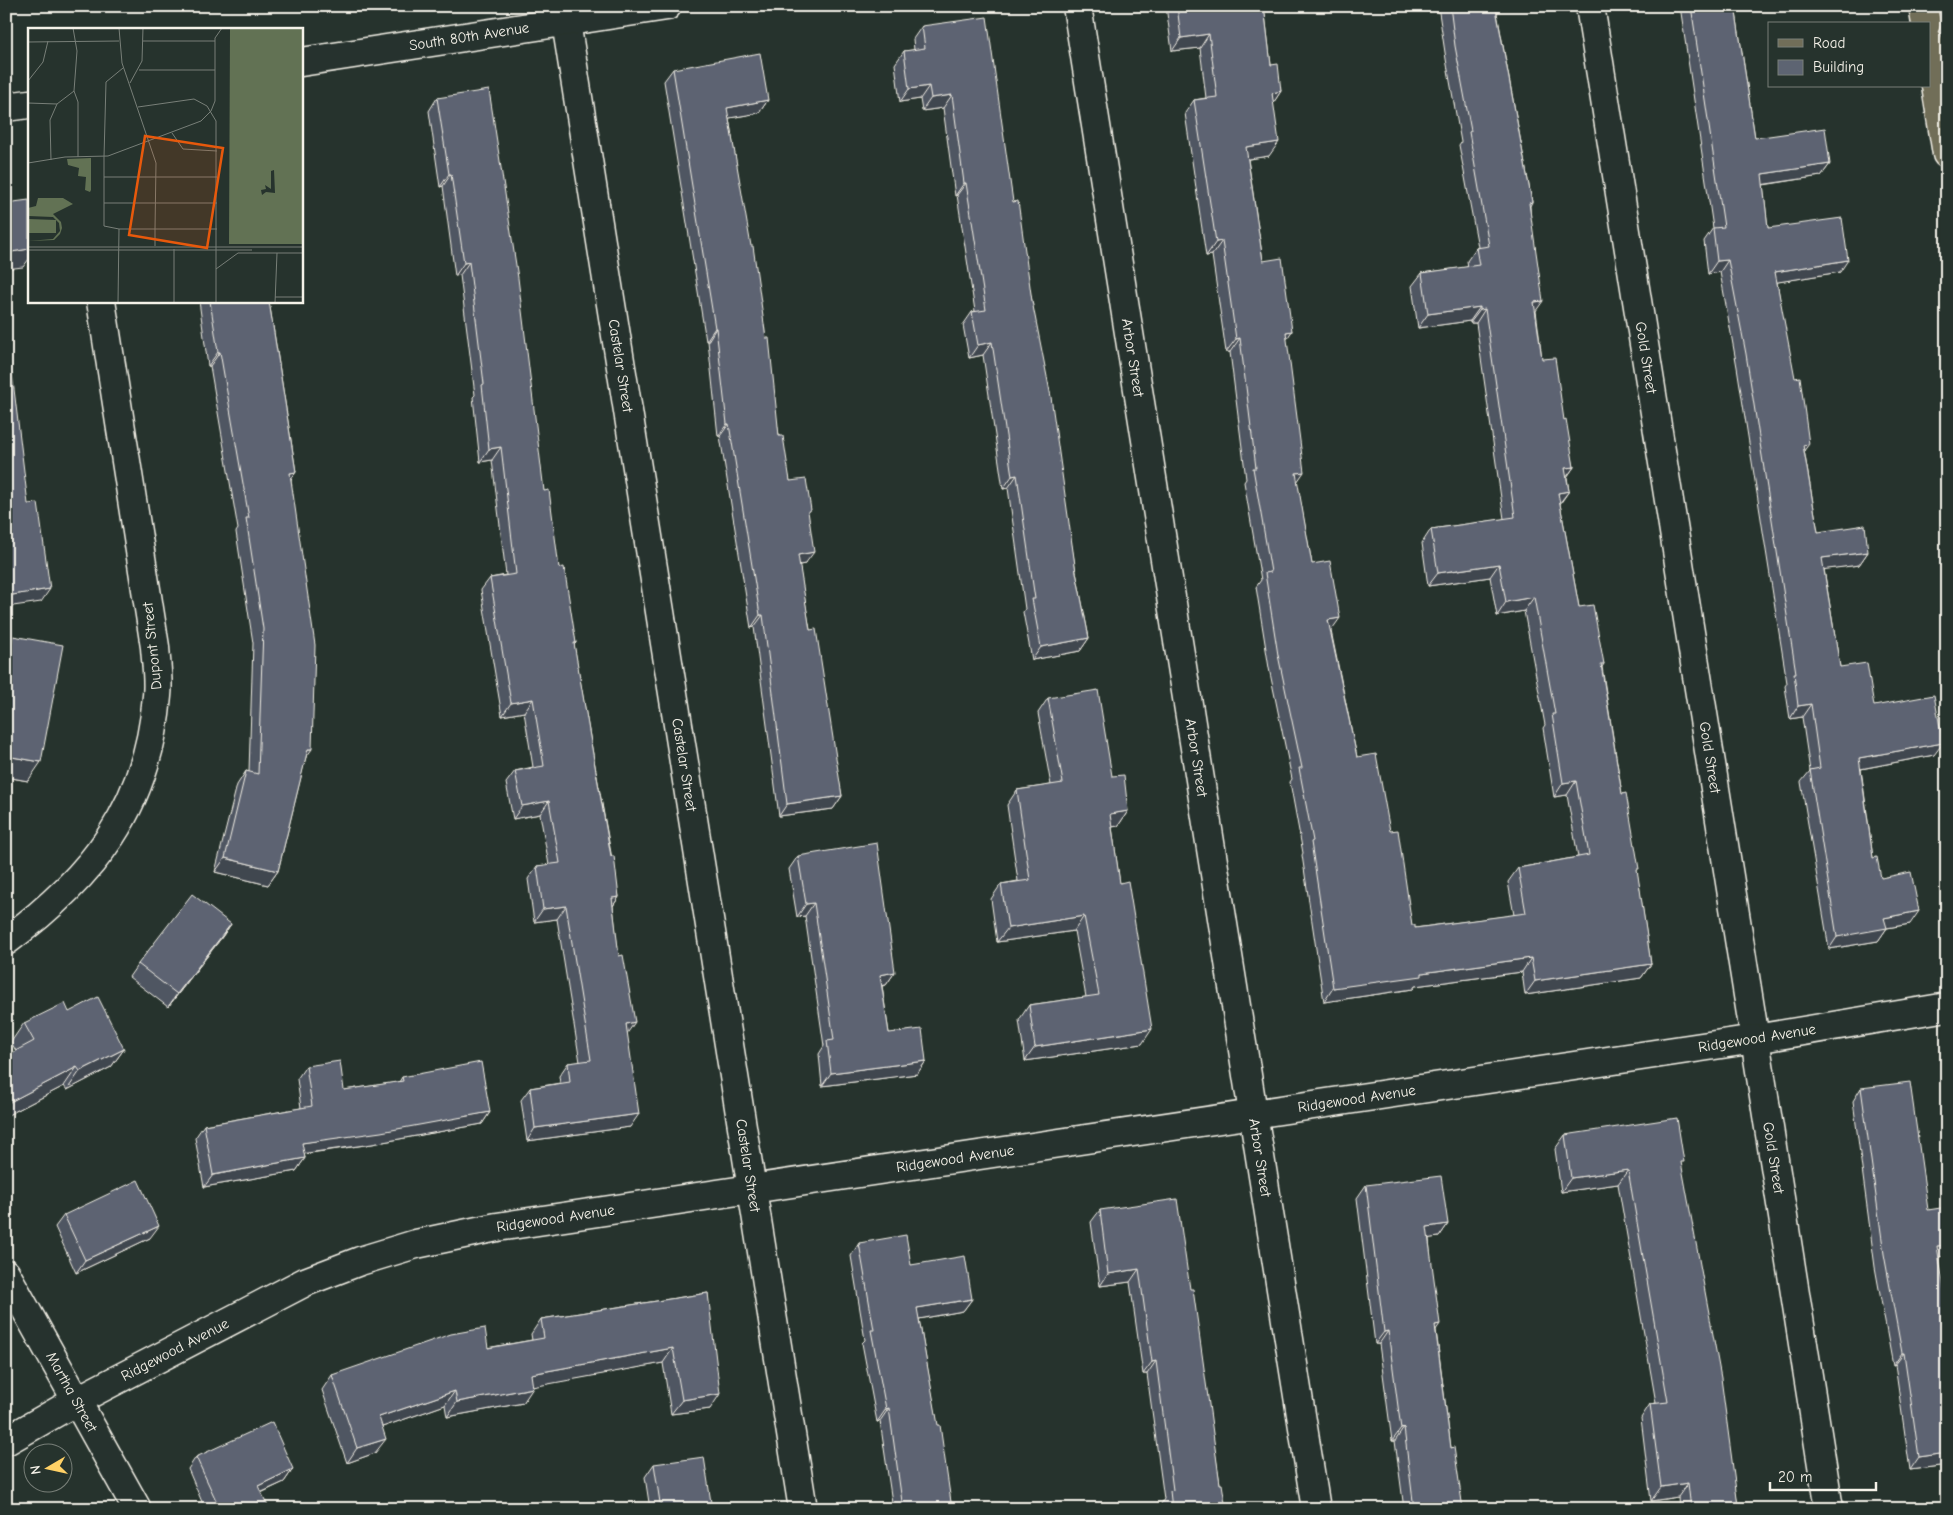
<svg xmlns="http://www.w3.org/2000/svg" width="1953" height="1515" font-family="'Comic Neue',sans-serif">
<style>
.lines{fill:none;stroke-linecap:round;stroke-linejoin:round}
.minor-casing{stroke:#f4f1e8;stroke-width:31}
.secondary-casing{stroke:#f4f1e8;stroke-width:31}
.primary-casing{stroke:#f4f1e8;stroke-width:31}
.minor{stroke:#26332d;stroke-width:28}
.secondary{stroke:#26332d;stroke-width:28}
.primary{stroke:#716e59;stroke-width:28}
.wall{fill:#505662;stroke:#f4f1e8}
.shaded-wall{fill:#414650;stroke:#f4f1e8}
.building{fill:#5d6472;stroke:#f4f1e8}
.labels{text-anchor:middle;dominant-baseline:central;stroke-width:4;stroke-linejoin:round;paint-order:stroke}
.street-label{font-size:15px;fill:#f4f1e8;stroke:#26332d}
.inset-road{fill:none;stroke:#787f78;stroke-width:1}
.view{fill:#e8590c;fill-opacity:0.15;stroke:#e8590c;stroke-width:2.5}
.inset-edge{fill:none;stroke:#f4f1e8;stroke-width:2.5}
</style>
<rect width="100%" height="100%" fill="#26332d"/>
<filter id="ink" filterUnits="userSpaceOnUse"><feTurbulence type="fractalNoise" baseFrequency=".02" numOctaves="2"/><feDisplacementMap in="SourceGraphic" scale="10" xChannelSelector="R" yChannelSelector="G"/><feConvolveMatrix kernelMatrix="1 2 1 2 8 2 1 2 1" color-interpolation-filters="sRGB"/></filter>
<g filter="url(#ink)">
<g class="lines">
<g class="minor-casing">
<g id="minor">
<path id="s1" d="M1077 6 1316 1509"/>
<path id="s2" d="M1590 6 1755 1039 1947 1007"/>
<path id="s3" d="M566 22 803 1509"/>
<path id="s4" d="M301 62 667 6"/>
<polyline points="6,107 29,104"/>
<path d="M6 941C93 877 148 807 157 696 159 680 156 663 155 647L101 301"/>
<path id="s5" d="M6 1274 137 1509"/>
</g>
</g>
<g class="secondary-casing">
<g id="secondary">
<path id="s6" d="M6 1441 76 1401 305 1282 360 1261 416 1244 497 1227 1755 1039 1829 1509"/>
</g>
</g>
<g class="primary-casing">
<g id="primary">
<polyline points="1923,6 1926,24"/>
<polyline points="1929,43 1947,154"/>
</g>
</g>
<use href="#minor" class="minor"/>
<use href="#secondary" class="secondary"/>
<use href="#primary" class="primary"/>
</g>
<g class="wall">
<polygon points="1166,6 1264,6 1271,65 1281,91 1273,103 1269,156 1248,159 1263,261 1292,331 1286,339 1297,482 1312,564 1331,631 1357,757 1390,831 1412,925 1415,928 1514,915 1508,882 1518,868 1578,857 1567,795 1554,797 1543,728 1545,725 1524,611 1497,616 1490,577 1428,586 1422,543 1431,529 1504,519 1476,323 1470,323 1470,321 1418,328 1412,286 1422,273 1468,267 1467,261 1476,248 1478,247 1459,145 1461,142 1446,59 1438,6 1500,6 1501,8 1497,13 1532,202 1530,206 1536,311 1542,359 1564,420 1574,467 1567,477 1569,491 1560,504 1579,607 1604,664 1602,667 1622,794 1637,872 1651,964 1641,978 1525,995 1522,972 1415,986 1413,989 1324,1002 1302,855 1303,853 1290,782 1292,779 1269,668 1256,587 1261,580 1244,482 1246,479 1230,352 1226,352 1212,255 1206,256 1185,113 1194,100 1206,98 1200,48 1172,51"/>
<polygon points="1680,6 1735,6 1755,138 1830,164 1821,176 1763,185 1768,228 1840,272 1777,282 1804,450 1818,532 1868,552 1859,565 1824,569 1840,667 1874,706 1934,755 1861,769 1873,858 1881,878 1910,924 1887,928 1878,941 1829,949 1801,782 1810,771 1802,717 1790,719 1785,686 1787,683 1737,367 1720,272 1708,274 1704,241 1713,228"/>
<polygon points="922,26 1013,202 1032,301 1076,572 1089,638 1080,651 1032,660 1023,612 1025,609 1008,488 1003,489 983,355 969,358 963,325 972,312 975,311 957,195 955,196 943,108 922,111 920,99 900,102 895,64 904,51 914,50 913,39"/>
<polygon points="673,69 768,100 759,113 729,118 779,436 790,481 808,514 805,564 799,565 810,630 842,796 833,809 779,816 754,627 751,628 720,436 718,436 708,341 706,341 664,81"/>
<polygon points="437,98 544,491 559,568 576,643 574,645 594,760 619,897 613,906 627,1034 630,1127 527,1141 521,1100 530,1088 560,1083 559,1076 568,1063 580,1062 557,919 534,922 528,879 537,866 549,865 540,814 513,819 506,783 515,771 533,767 524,712 502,716 481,590 490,578 506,575 492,460 480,462 473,397 475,395 460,275 455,276 443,186 440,187 429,111"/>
<polygon points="199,301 269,301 296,472 291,479 306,756 278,871 268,885 215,872 237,785 246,771 249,772 253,643 236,532 238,529 210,366 208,366"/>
<polygon points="13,636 28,781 6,777 6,646"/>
<polygon points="1048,698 1112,776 1128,811 1118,826 1112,827 1142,1044 1025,1061 1019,1020 1029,1005 1086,997 1074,931 997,942 991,899 1001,884 1018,881 1007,805 1017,790 1051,785 1038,713"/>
<polygon points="798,856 895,972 886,985 882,986 889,1033 926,1061 917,1074 822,1086 819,1054 824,1046 805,916 797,917 789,869"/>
<polygon points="231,924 222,937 168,1007 129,977 138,964"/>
<polygon points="69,1012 124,1049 111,1067 67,1090 64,1086 6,1116 6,1056 16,1051 11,1042 24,1023"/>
<polygon points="306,1066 344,1090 399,1082 402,1077 490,1112 482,1124 372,1144 304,1154 305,1158 296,1171 204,1187 195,1138 204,1125 301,1108 297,1079"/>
<polygon points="1861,1088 1928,1210 1945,1256 1939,1257 1947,1465 1910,1470 1895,1365 1893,1366 1875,1267 1853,1101"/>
<polygon points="1565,1135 1681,1165 1738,1506 1742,1509 1679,1509 1678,1497 1651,1501 1641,1418 1650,1404 1656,1403 1618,1184 1561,1192 1555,1149"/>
<polygon points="1366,1185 1448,1224 1439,1237 1429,1238 1436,1330 1451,1448 1463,1509 1404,1509 1395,1441 1392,1441 1379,1344 1375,1344 1357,1198"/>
<polygon points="1100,1210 1190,1289 1220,1484 1226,1509 1162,1509 1161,1504 1164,1499 1147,1374 1143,1374 1130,1282 1100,1286 1091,1222"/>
<polygon points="64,1215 150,1238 76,1273 55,1227"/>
<polygon points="859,1243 911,1265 972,1299 963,1311 919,1319 952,1509 893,1509 880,1421 877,1422 862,1343 865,1340 851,1256"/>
<polygon points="708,1293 710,1409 671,1414 663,1363 533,1386 523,1403 447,1417 445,1405 382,1427 375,1453 347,1463 322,1390 332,1375 532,1340 531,1334 541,1319"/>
<polygon points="196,1457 293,1469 284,1482 261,1493 266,1509 205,1509 188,1469"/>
<polygon points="654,1464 712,1509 650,1509 645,1477"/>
</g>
<g class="shaded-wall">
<polygon points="1209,34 1200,48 1172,51 1181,38"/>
<polygon points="929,86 920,99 900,102 909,89"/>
<polygon points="1281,91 1272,105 1272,93"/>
<polygon points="952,95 943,108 922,111 931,98"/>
<polygon points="768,100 759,113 718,120 727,108"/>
<polygon points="1279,142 1269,156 1236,161 1246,147"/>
<polygon points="1830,164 1821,176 1753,186 1762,174"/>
<polygon points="449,174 451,174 443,186 440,187"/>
<polygon points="964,183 966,183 957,195 955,196"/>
<polygon points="1222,241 1212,255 1206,256 1216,242"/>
<polygon points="29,249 29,259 23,267 6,269 6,253"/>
<polygon points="1728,260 1720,272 1708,274 1717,261"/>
<polygon points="1848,260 1840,272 1766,284 1775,272"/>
<polygon points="469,262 460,275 455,276 464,263"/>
<polygon points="1543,301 1533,315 1534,302"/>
<polygon points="1480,307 1470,321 1418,328 1428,314"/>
<polygon points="1485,309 1476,323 1470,323 1480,310"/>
<polygon points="715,328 716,328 708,341 706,341"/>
<polygon points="1292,331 1283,345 1286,332"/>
<polygon points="1240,338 1230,352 1226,352 1236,339"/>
<polygon points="992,342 983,355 969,358 978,345"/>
<polygon points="218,352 220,352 210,366 208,366"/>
<polygon points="727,424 729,424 720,436 718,436"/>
<polygon points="1809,444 1800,456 1803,445"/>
<polygon points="501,447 492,460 480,462 489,449"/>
<polygon points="1574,467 1564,481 1565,468"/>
<polygon points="296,472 286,486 290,473"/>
<polygon points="1304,472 1295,485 1296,473"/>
<polygon points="1017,475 1008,488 1003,489 1012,476"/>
<polygon points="1569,491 1559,504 1558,493"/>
<polygon points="814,552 805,564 789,567 798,555"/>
<polygon points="1868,552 1859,565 1813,571 1822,558"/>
<polygon points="1499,564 1490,577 1428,586 1438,573"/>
<polygon points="50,589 41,602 6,607 6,596"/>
<polygon points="1534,597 1524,611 1497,616 1506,602"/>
<polygon points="760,615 763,615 754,627 751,628"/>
<polygon points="1340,618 1330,632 1328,620"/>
<polygon points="1089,638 1080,651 1032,660 1041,647"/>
<polygon points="533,699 524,712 502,716 511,703"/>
<polygon points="1811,704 1802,717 1790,719 1798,706"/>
<polygon points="1943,743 1934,755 1850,771 1859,758"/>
<polygon points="308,749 312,749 302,763"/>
<polygon points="6,756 41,762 28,781 6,777"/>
<polygon points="1576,781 1567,795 1554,797 1563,783"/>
<polygon points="842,796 833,809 779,816 787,804"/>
<polygon points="549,801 540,814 513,819 522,806"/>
<polygon points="1128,811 1118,826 1099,829 1110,814"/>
<polygon points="225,858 278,871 268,885 215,872"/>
<polygon points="619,897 610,910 612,898"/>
<polygon points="814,903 805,916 797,917 806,904"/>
<polygon points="566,906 557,919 534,922 543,909"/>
<polygon points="1919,911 1910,924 1887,928 1878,941 1829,949 1837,937 1884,918"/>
<polygon points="1084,916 1074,931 997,942 1008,928"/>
<polygon points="231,924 222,937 168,1007 177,994"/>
<polygon points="1531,958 1522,972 1415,986 1413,989 1324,1002 1333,988 1422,973"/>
<polygon points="1651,964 1641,978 1525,995 1535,981"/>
<polygon points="895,972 886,985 871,987 880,975"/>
<polygon points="635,1022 626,1035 626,1024"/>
<polygon points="1152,1029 1142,1044 1025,1061 1035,1047"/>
<polygon points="124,1049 111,1067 67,1090 80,1071"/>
<polygon points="926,1061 917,1074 822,1086 831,1073"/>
<polygon points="77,1067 64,1086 6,1116 6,1106 8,1103"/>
<polygon points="490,1112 482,1124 372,1144 293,1155 302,1143"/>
<polygon points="639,1114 630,1127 527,1141 535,1128"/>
<polygon points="305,1158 296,1171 204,1187 213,1175"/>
<polygon points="1628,1170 1618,1184 1561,1192 1571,1178"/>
<polygon points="1448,1224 1439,1237 1418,1240 1427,1227"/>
<polygon points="159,1226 150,1238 76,1273 85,1260"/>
<polygon points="1947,1245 1947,1254 1945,1256 1928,1259 1937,1246"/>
<polygon points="1139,1269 1130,1282 1100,1286 1108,1274"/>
<polygon points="972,1299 963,1311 908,1321 917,1308"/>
<polygon points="1440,1324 1431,1337 1435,1325"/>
<polygon points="1388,1331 1379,1344 1375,1344 1384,1332"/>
<polygon points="673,1348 663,1363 521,1389 531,1374"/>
<polygon points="1902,1353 1904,1353 1895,1365 1893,1366"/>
<polygon points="1156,1361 1147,1374 1143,1374 1152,1362"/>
<polygon points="533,1388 523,1403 447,1417 457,1402"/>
<polygon points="455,1391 445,1405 368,1432 379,1417"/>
<polygon points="720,1394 710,1409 671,1414 682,1400"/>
<polygon points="889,1408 880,1421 877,1422 886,1409"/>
<polygon points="1404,1428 1395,1441 1392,1441 1401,1429"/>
<polygon points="386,1439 375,1453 347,1463 357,1448"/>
<polygon points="1947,1453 1947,1465 1910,1470 1919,1457"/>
<polygon points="293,1469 284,1482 249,1498 258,1486"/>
<polygon points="1688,1483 1678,1497 1651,1501 1661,1487"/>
</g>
<g class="building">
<polygon points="1177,6 1264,6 1271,65 1278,64 1281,91 1272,93 1279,142 1246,147 1263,261 1282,258 1292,331 1286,332 1304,472 1296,473 1312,564 1330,561 1340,618 1328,620 1357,757 1376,754 1390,831 1398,830 1412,925 1415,925 1415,928 1526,913 1518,868 1589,855 1576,781 1563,783 1552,714 1555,714 1534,597 1506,602 1499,564 1438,573 1431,529 1515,517 1485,309 1480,310 1480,307 1428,314 1422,273 1479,265 1476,248 1489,246 1469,132 1471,131 1455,46 1450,6 1500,6 1501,8 1496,9 1532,202 1529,203 1543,301 1534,302 1542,359 1555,358 1564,420 1566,419 1574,467 1565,468 1569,491 1558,493 1579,607 1593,605 1604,664 1601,664 1622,794 1626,793 1639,869 1637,869 1651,964 1535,981 1531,958 1422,973 1422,976 1333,988 1311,842 1313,841 1299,768 1302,768 1278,655 1265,573 1271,572 1253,468 1256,468 1240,338 1236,339 1222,241 1216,242 1194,100 1217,97 1209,34 1181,38"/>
<polygon points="1691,6 1735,6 1755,138 1825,128 1830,164 1762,174 1768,228 1842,218 1848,260 1775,272 1795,378 1800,377 1809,444 1803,445 1818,532 1865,525 1868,552 1822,558 1840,667 1867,663 1874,706 1934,695 1943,743 1859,758 1873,858 1877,857 1881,878 1911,872 1919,911 1884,918 1887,928 1837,937 1810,770 1820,768 1811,704 1798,706 1794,673 1796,673 1746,354 1728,260 1717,261 1713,228 1724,227"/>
<polygon points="987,17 1013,202 1018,201 1032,301 1051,397 1076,572 1089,638 1041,647 1032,599 1035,599 1017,475 1012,476 992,342 978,345 972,312 986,310 966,183 964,183 952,95 931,98 929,86 909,89 904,51 925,48 922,26"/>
<polygon points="760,53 768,100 727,108 751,246 753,246 766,338 769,338 779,436 783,436 790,481 806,479 811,510 808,511 814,552 798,555 810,630 816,629 842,796 787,804 763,615 760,615 729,424 727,424 716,328 715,328 673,69"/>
<polygon points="489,90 518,278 544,491 549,490 559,568 564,567 576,643 574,643 594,760 611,856 614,856 619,897 612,898 619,956 623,955 635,1022 626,1024 639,1114 535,1128 530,1088 570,1082 568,1063 591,1060 566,906 543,909 537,866 560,863 549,801 522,806 515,771 544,766 533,699 511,703 490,578 516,574 501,447 489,449 482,385 484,384 469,262 464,263 451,174 449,174 437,98"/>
<polygon points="29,200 29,249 6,253 6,203"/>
<polygon points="210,301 269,301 296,472 290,473 315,645 312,749 308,749 278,871 225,858 246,771 258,774 263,629 246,518 249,518 220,352 218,352"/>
<polygon points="12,373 28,504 38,503 50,589 6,596 6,374"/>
<polygon points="13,636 63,645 41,762 6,756 6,672"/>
<polygon points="1098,690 1112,776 1124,775 1128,811 1110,814 1120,883 1128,881 1152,1029 1035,1047 1029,1005 1099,995 1084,916 1008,928 1001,884 1030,880 1017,790 1063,783 1048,698"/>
<polygon points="877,843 895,972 880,975 889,1033 922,1029 926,1061 831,1073 827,1041 834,1040 814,903 806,904 798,856"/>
<polygon points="192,894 231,924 177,994 138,964"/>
<polygon points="98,997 124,1049 80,1071 77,1067 8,1103 6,1099 6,1056 34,1041 24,1023 65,1003 69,1012"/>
<polygon points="340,1061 344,1090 403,1081 402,1077 481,1062 490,1112 381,1132 302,1143 305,1158 213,1175 204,1125 312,1106 306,1066"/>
<polygon points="1910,1082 1928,1210 1947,1207 1947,1245 1937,1246 1947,1307 1947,1453 1919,1457 1904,1353 1902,1353 1884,1254 1861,1088"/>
<polygon points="1677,1118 1684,1162 1681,1162 1721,1378 1738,1506 1741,1505 1742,1509 1691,1509 1688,1483 1661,1487 1650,1404 1668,1402 1628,1170 1571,1178 1565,1135"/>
<polygon points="1441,1176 1448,1224 1427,1227 1440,1324 1435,1325 1451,1448 1454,1447 1463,1509 1414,1509 1404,1428 1401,1429 1388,1331 1384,1332 1366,1185"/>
<polygon points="138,1180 159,1226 85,1260 64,1215"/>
<polygon points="1177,1199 1190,1289 1193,1289 1220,1484 1222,1484 1226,1509 1172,1509 1170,1491 1173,1490 1156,1361 1152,1362 1139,1269 1108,1274 1100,1210"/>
<polygon points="906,1235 911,1265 965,1256 972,1299 917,1308 938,1425 940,1425 952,1509 903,1509 889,1408 886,1409 871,1330 874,1330 859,1243"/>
<polygon points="708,1293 720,1394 682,1400 673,1348 531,1374 533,1388 457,1402 455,1391 379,1417 386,1439 357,1448 332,1375 451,1334 485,1328 488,1348 544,1338 541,1319"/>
<polygon points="272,1422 293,1469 258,1486 268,1506 262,1509 220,1509 196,1457"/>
<polygon points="704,1457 712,1509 661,1509 654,1464"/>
</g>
</g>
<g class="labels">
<g class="street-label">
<text stroke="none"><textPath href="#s4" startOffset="170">South 80th Avenue</textPath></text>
<text stroke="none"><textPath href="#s1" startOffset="356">Arbor Street</textPath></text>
<text stroke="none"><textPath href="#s2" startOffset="356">Gold Street</textPath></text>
<text stroke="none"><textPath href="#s3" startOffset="348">Castelar Street</textPath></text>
<text transform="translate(152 646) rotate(-96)">Dupont Street</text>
<text stroke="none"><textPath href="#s1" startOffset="761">Arbor Street</textPath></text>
<text stroke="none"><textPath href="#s2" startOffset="761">Gold Street</textPath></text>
<text stroke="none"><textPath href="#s3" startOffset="752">Castelar Street</textPath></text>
<text transform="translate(1757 1038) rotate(-9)">Ridgewood Avenue</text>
<text stroke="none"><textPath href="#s6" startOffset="1408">Ridgewood Avenue</textPath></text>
<text stroke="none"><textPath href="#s1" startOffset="1166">Arbor Street</textPath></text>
<text stroke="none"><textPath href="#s6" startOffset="1931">Gold Street</textPath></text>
<text stroke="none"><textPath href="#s6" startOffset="1002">Ridgewood Avenue</textPath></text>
<text stroke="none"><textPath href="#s3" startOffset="1158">Castelar Street</textPath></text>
<text stroke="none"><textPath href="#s6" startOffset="598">Ridgewood Avenue</textPath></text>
<text stroke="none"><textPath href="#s6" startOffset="192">Ridgewood Avenue</textPath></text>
<text stroke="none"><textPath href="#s5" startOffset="135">Martha Street</textPath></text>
</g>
</g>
<g transform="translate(28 28)">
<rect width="275" height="275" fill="#26332d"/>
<path d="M202 0H275V216H201ZM246 142 247 165 238 164 234 167 233 162 238 161 237 157 243 161V143ZM63 130V162L62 164 57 162 58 149 50 148 51 140 40 137 39 131ZM10 170H35L45 176 25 186 33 194 34 200 32 206 26 212 0 213 25 211 32 203 31 195 25 189 0 188V180L8 178ZM0 191 28 192V205H0Z" fill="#627254" fill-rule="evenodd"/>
<path class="inset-road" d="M115 13H187M0 14 91 13M111 42H187M0 53 15 34 20 13M102 55 114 33 115 0M46 63 50 74V129M0 75 29 76 46 63 49 23 45 0M110 79 166 71 179 78 188 93V275M144 105 155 121 189 123M23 132 22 92 29 76M0 135 37 129 80 128 173 93 183 83 187 73V10L194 0M76 149H189M76 175H189M91 201 76 198V129L78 54 95 40M127 218V201H189M0 219H275M146 221V275M0 222H224M188 241 210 225H275M247 269H275M90 275 91 201H127L128 135 94 35 91 0M247 275 249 225"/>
<path class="view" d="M117 108 195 120 179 220 101 207Z"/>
<rect width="275" height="275" class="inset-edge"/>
</g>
<rect width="1953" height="1515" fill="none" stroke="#26332d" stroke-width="25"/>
<rect x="12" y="12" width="1928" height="1490" fill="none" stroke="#f4f1e8" stroke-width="2" filter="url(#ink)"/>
<rect x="1768" y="22" width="162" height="65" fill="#26332d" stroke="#787f78"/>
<rect x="1778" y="39" width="25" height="8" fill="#716e59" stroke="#787f78"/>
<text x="1813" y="48" font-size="15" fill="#f4f1e8">Road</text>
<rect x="1778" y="60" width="25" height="15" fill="#5d6472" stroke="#787f78"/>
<text x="1813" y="72" font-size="15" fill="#f4f1e8">Building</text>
<g transform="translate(48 1468) rotate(261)"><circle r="24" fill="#26332d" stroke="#787f78"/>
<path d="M0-4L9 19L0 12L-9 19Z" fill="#ffd166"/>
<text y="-8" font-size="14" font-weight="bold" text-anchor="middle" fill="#f4f1e8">N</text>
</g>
<path d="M1770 1482v8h106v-8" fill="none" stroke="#f4f1e8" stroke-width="2.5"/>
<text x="1778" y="1482" font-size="15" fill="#f4f1e8" stroke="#26332d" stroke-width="4" paint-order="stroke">20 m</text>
</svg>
